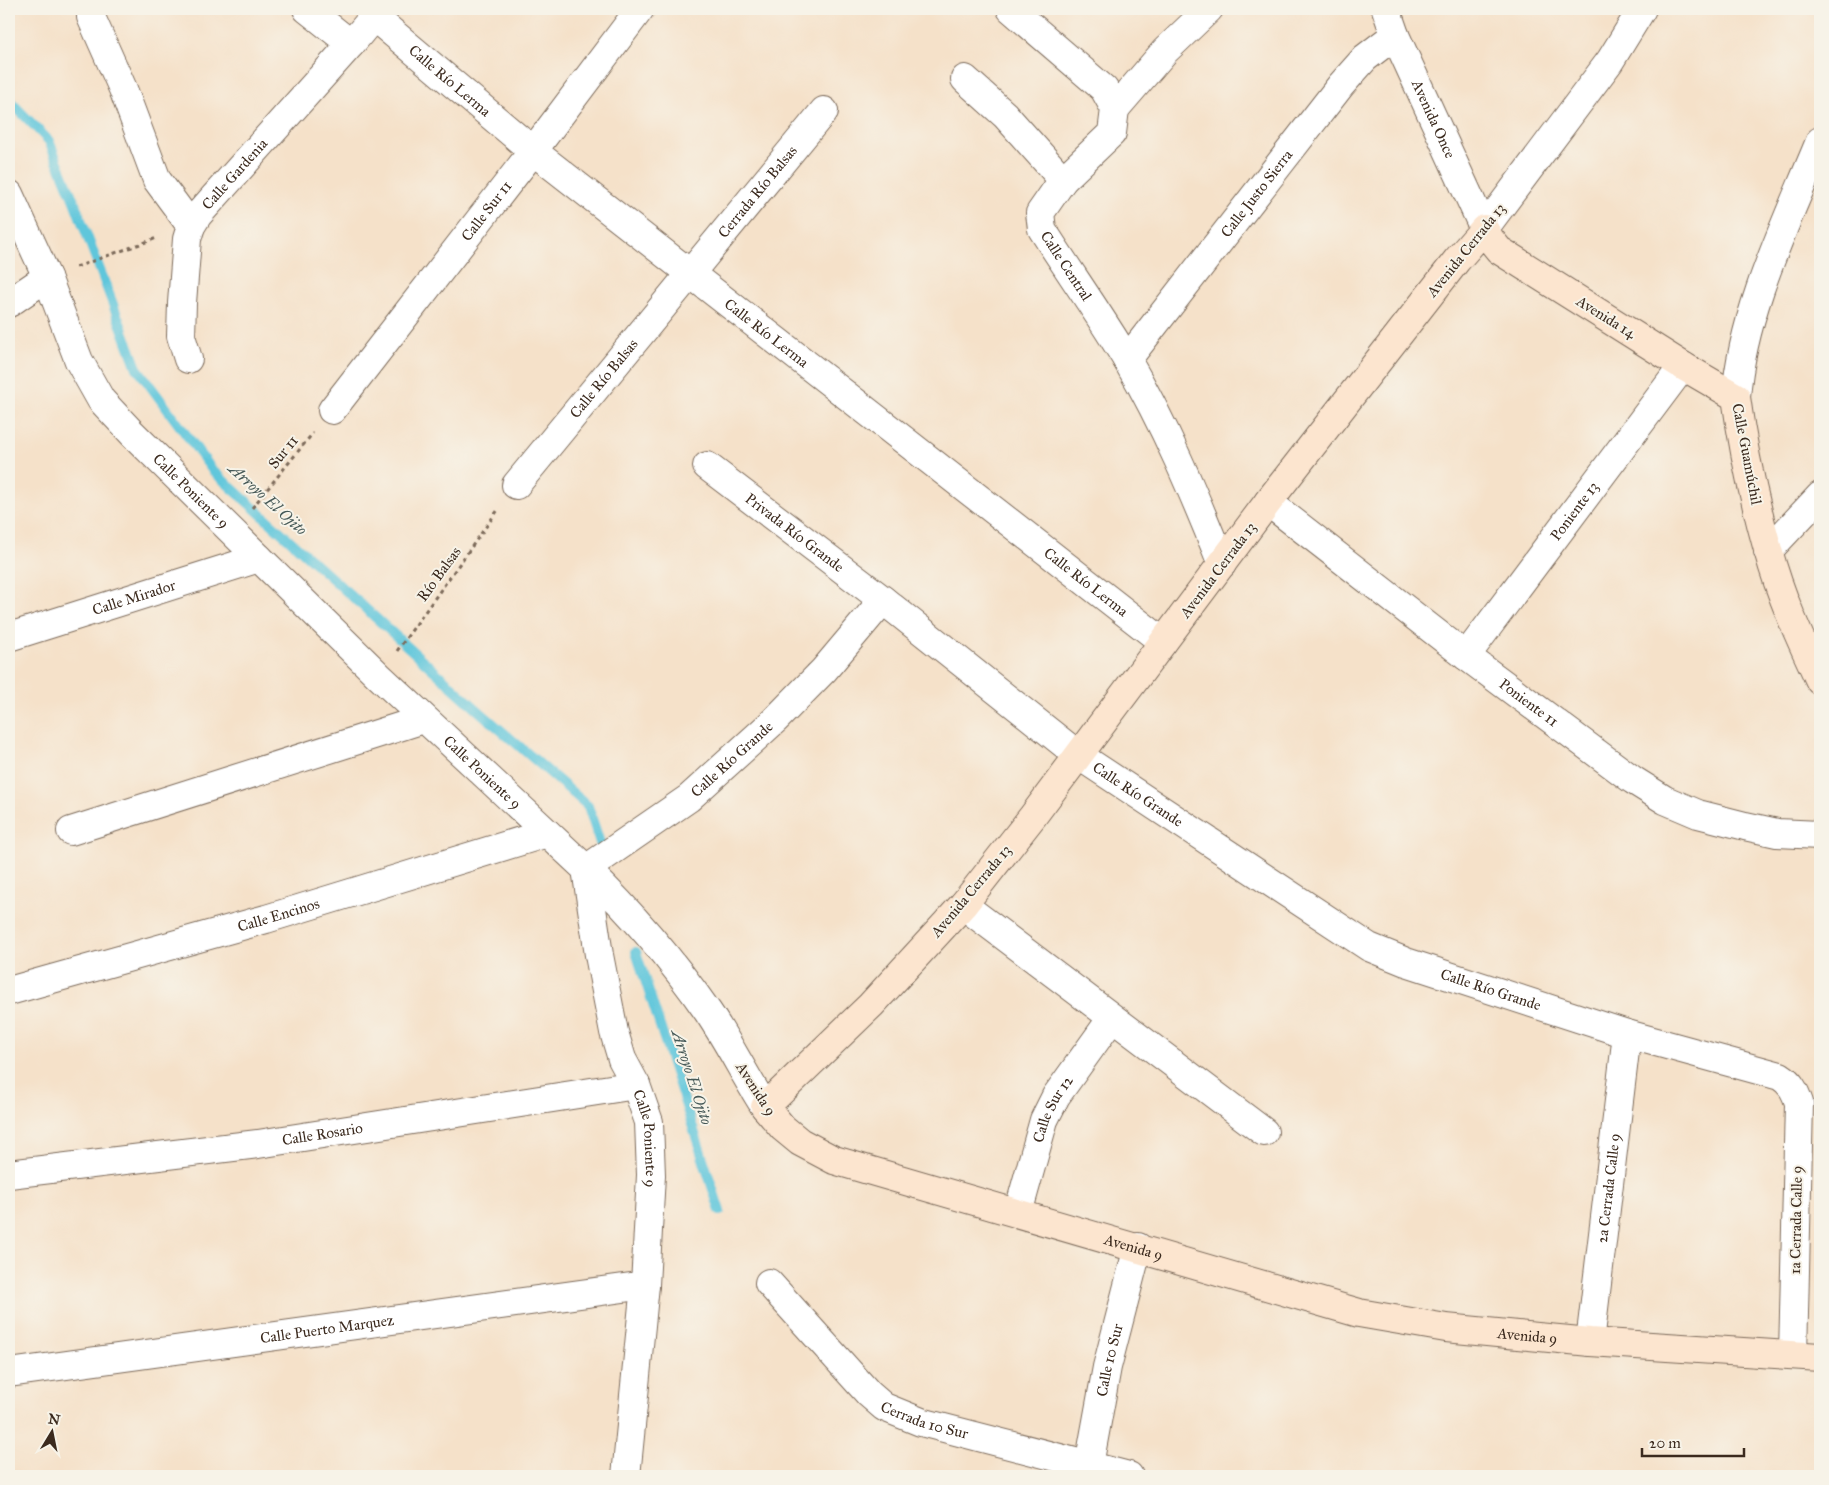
<svg xmlns="http://www.w3.org/2000/svg" width="1829" height="1485" font-family="'IM FELL Great Primer',serif">
<style>
.lines{fill:none;stroke-linecap:round;stroke-linejoin:round}
.stream{stroke:#5ec6db;stroke-width:10}
.street-casing{stroke:#7c6a5a;stroke-width:30}
.secondary-casing{stroke:#7c6a5a;stroke-width:30}
.path{stroke:#7c6a5a;stroke-width:3;stroke-dasharray:4 4;stroke-linecap:butt}
.street{stroke:#fff;stroke-width:28}
.secondary{stroke:#fce5cf;stroke-width:28}
.labels{text-anchor:middle;dominant-baseline:central;stroke-width:4;stroke-linejoin:round;paint-order:stroke}
.street-label{font-size:15px;fill:#3b2a1e;stroke:#f7f3e8}
.water-label{font-size:16px;font-style:italic;fill:#465957;stroke:#f7f3e8}
</style>
<rect width="100%" height="100%" fill="#f7f3e8"/>
<filter id="ink" filterUnits="userSpaceOnUse"><feTurbulence type="fractalNoise" baseFrequency=".02" numOctaves="2"/><feDisplacementMap in="SourceGraphic" scale="10" xChannelSelector="R" yChannelSelector="G"/><feConvolveMatrix kernelMatrix="1 2 1 2 8 2 1 2 1" color-interpolation-filters="sRGB"/></filter>
<filter id="wash" filterUnits="userSpaceOnUse"><feTurbulence type="fractalNoise" baseFrequency=".0096" numOctaves="4" result="noise"/><feDisplacementMap in="SourceGraphic" scale="20" xChannelSelector="R" yChannelSelector="G"/><feGaussianBlur stdDeviation="1.12" result="paint"/><feColorMatrix in="noise" values="0 0 0 0 0 0 0 0 0 0 0 0 0 0 0 0 0 1.4 0 .05"/><feComposite in="paint" operator="in"/></filter>
<g filter="url(#wash)">
<rect width="100%" height="100%" fill="#f5e1c9"/>
<g class="lines">
<g class="stream">
<polyline points="9,100 49,141 74,201 137,368 213,471 480,712 588,806 602,849"/>
<polyline points="636,952 720,1211"/>
</g>
</g>
</g>
<g filter="url(#ink)">
<g class="lines">
<g class="street-casing">
<g id="street">
<polyline points="307,9 351,44"/>
<path id="s1" d="M1011 9 1104 89 1115 109 1112 133 1063 180 1040 213 1042 229C1070 273 1100 315 1127 360 1165 425 1194 494 1222 564"/>
<path id="s2" d="M1386 9 1395 35 1484 229 1610 61 1642 9"/>
<polyline points="91,17 123,89 157,180 191,226 187,239 182,303 181,336 188,359"/>
<path id="s3" d="M374 17 533 151 1163 642"/>
<polyline points="965,79 1005,115 1063,180"/>
<polyline points="1115,109 1165,51 1209,9"/>
<path id="s4" d="M9 194 47 277 79 361 101 400 132 433 379 676 586 869 599 955 614 1032 622 1059 636 1085 649 1122 651 1175 645 1285 626 1476"/>
<path id="s5" d="M191 226 198 215 351 44 380 9"/>
<polyline points="9,303 47,277"/>
<path id="s6" d="M1127 360 1341 85 1365 58 1395 35"/>
<path d="M1736 397C1743 309 1787 222 1820 141"/>
<path id="s7" d="M332 410 533 151 640 9"/>
<path id="s8" d="M707 466 883 600 1078 755 1369 947 1406 962 1627 1034 1780 1076C1791 1083 1795 1091 1799 1103L1793 1355"/>
<path id="s9" d="M516 485 824 111"/>
<path id="s10" d="M1268 502 1466 656 1633 780 1665 800 1698 814 1745 826 1777 833 1820 835"/>
<polyline points="1768,551 1820,496"/>
<path id="s11" d="M9 637 259 558"/>
<path id="s12" d="M1466 656 1683 366"/>
<polyline points="71,831 424,719"/>
<polyline points="963,905 1264,1132"/>
<path id="s13" d="M9 991 266 919 547 833"/>
<path id="s14" d="M765 1107C745 1076 729 1043 708 1012 672 960 632 913 586 869L689 798 775 720 824 670 883 600"/>
<path id="s15" d="M9 1174 258 1144 636 1085"/>
<path id="s16" d="M1018 1213 1044 1120 1056 1096 1112 1018"/>
<path id="s17" d="M769 1283 869 1394 884 1407 921 1422 1129 1476"/>
<path id="s18" d="M1590 1342 1627 1034"/>
<path id="s19" d="M9 1373 645 1285"/>
<path id="s20" d="M1087 1476 1107 1367 1138 1247"/>
</g>
</g>
<g class="secondary-casing">
<g id="secondary">
<path id="s21" d="M1820 681C1800 639 1780 595 1768 550 1754 500 1743 449 1736 397L1683 366 1499 250 1490 239 1484 229 1457 260 1268 502 1033 816 963 905 871 1005 765 1107 783 1128 800 1142 834 1160 1359 1313 1446 1328 1590 1342 1820 1357"/>
</g>
</g>
<g class="path">
<polyline points="76,267 157,238"/>
<polyline points="252,508 313,433"/>
<polyline points="397,651 498,510"/>
</g>
<use href="#street" class="street"/>
<use href="#secondary" class="secondary"/>
</g>
</g>
<g class="labels">
<g class="street-label">
<text stroke="none"><textPath href="#s3" startOffset="99">Calle Río Lerma</textPath></text>
<text stroke="none"><textPath href="#s2" startOffset="120">Avenida Once</textPath></text>
<text stroke="none"><textPath href="#s5" startOffset="68">Calle Gardenia</textPath></text>
<text stroke="none"><textPath href="#s9" startOffset="380">Cerrada Río Balsas</textPath></text>
<text stroke="none"><textPath href="#s6" startOffset="211">Calle Justo Sierra</textPath></text>
<text stroke="none"><textPath href="#s7" startOffset="252">Calle Sur 11</textPath></text>
<text transform="translate(1466 250) rotate(-51)">Avenida Cerrada 13</text>
<text stroke="none"><textPath href="#s1" startOffset="338">Calle Central</textPath></text>
<text transform="translate(1606 317) rotate(32)">Avenida 14</text>
<text stroke="none"><textPath href="#s3" startOffset="504">Calle Río Lerma</textPath></text>
<text stroke="none"><textPath href="#s9" startOffset="138">Calle Río Balsas</textPath></text>
<text transform="translate(283 452) rotate(-51)">Sur 11</text>
<text transform="translate(1747 454) rotate(79)">Calle Guamúchil</text>
<text stroke="none"><textPath href="#s4" startOffset="354">Calle Poniente 9</textPath></text>
<text stroke="none"><textPath href="#s12" startOffset="181">Poniente 13</textPath></text>
<text stroke="none"><textPath href="#s8" startOffset="110">Privada Río Grande</textPath></text>
<text transform="translate(1218 570) rotate(-53)">Avenida Cerrada 13</text>
<text transform="translate(439 574) rotate(-54)">Río Balsas</text>
<text stroke="none"><textPath href="#s3" startOffset="909">Calle Río Lerma</textPath></text>
<text stroke="none"><textPath href="#s11" startOffset="131">Calle Mirador</textPath></text>
<text stroke="none"><textPath href="#s10" startOffset="329">Poniente 11</textPath></text>
<text stroke="none"><textPath href="#s14" startOffset="482">Calle Río Grande</textPath></text>
<text stroke="none"><textPath href="#s4" startOffset="759">Calle Poniente 9</textPath></text>
<text stroke="none"><textPath href="#s8" startOffset="542">Calle Río Grande</textPath></text>
<text transform="translate(971 891) rotate(-50)">Avenida Cerrada 13</text>
<text stroke="none"><textPath href="#s13" startOffset="280">Calle Encinos</textPath></text>
<text stroke="none"><textPath href="#s8" startOffset="948">Calle Río Grande</textPath></text>
<text transform="translate(756 1089) rotate(57)">Avenida 9</text>
<text stroke="none"><textPath href="#s16" startOffset="110">Calle Sur 12</textPath></text>
<text stroke="none"><textPath href="#s15" startOffset="316">Calle Rosario</textPath></text>
<text stroke="none"><textPath href="#s4" startOffset="1179">Calle Poniente 9</textPath></text>
<text stroke="none"><textPath href="#s18" startOffset="155">2a Cerrada Calle 9</textPath></text>
<text transform="translate(1796 1220) rotate(-89)">1a Cerrada Calle 9</text>
<text stroke="none"><textPath href="#s21" startOffset="2139">Avenida 9</textPath></text>
<text stroke="none"><textPath href="#s19" startOffset="321">Calle Puerto Marquez</textPath></text>
<text stroke="none"><textPath href="#s21" startOffset="2544">Avenida 9</textPath></text>
<text stroke="none"><textPath href="#s20" startOffset="118">Calle 10 Sur</textPath></text>
<text stroke="none"><textPath href="#s17" startOffset="212">Cerrada 10 Sur</textPath></text>
</g>
<g class="water-label">
<text transform="translate(268 499) rotate(42)">Arroyo El Ojito</text>
<text transform="translate(692 1077) rotate(72)">Arroyo El Ojito</text>
</g>
</g>
<rect width="1829" height="1485" fill="none" stroke="#f7f3e8" stroke-width="30"/>
<g transform="translate(52 1432) rotate(10)" stroke="#f7f3e8" stroke-width="4" paint-order="stroke">
<path d="M0-4L9 19L0 12L-9 19Z" fill="#3b2a1e"/>
<text y="-8" font-size="14" font-weight="bold" text-anchor="middle" fill="#3b2a1e">N</text>
</g>
<path d="M1642 1448v8h102v-8" fill="none" stroke="#3b2a1e" stroke-width="2.5"/>
<text x="1649" y="1448" font-size="15" fill="#3b2a1e" stroke="#f7f3e8" stroke-width="4" paint-order="stroke">20 m</text>
</svg>
